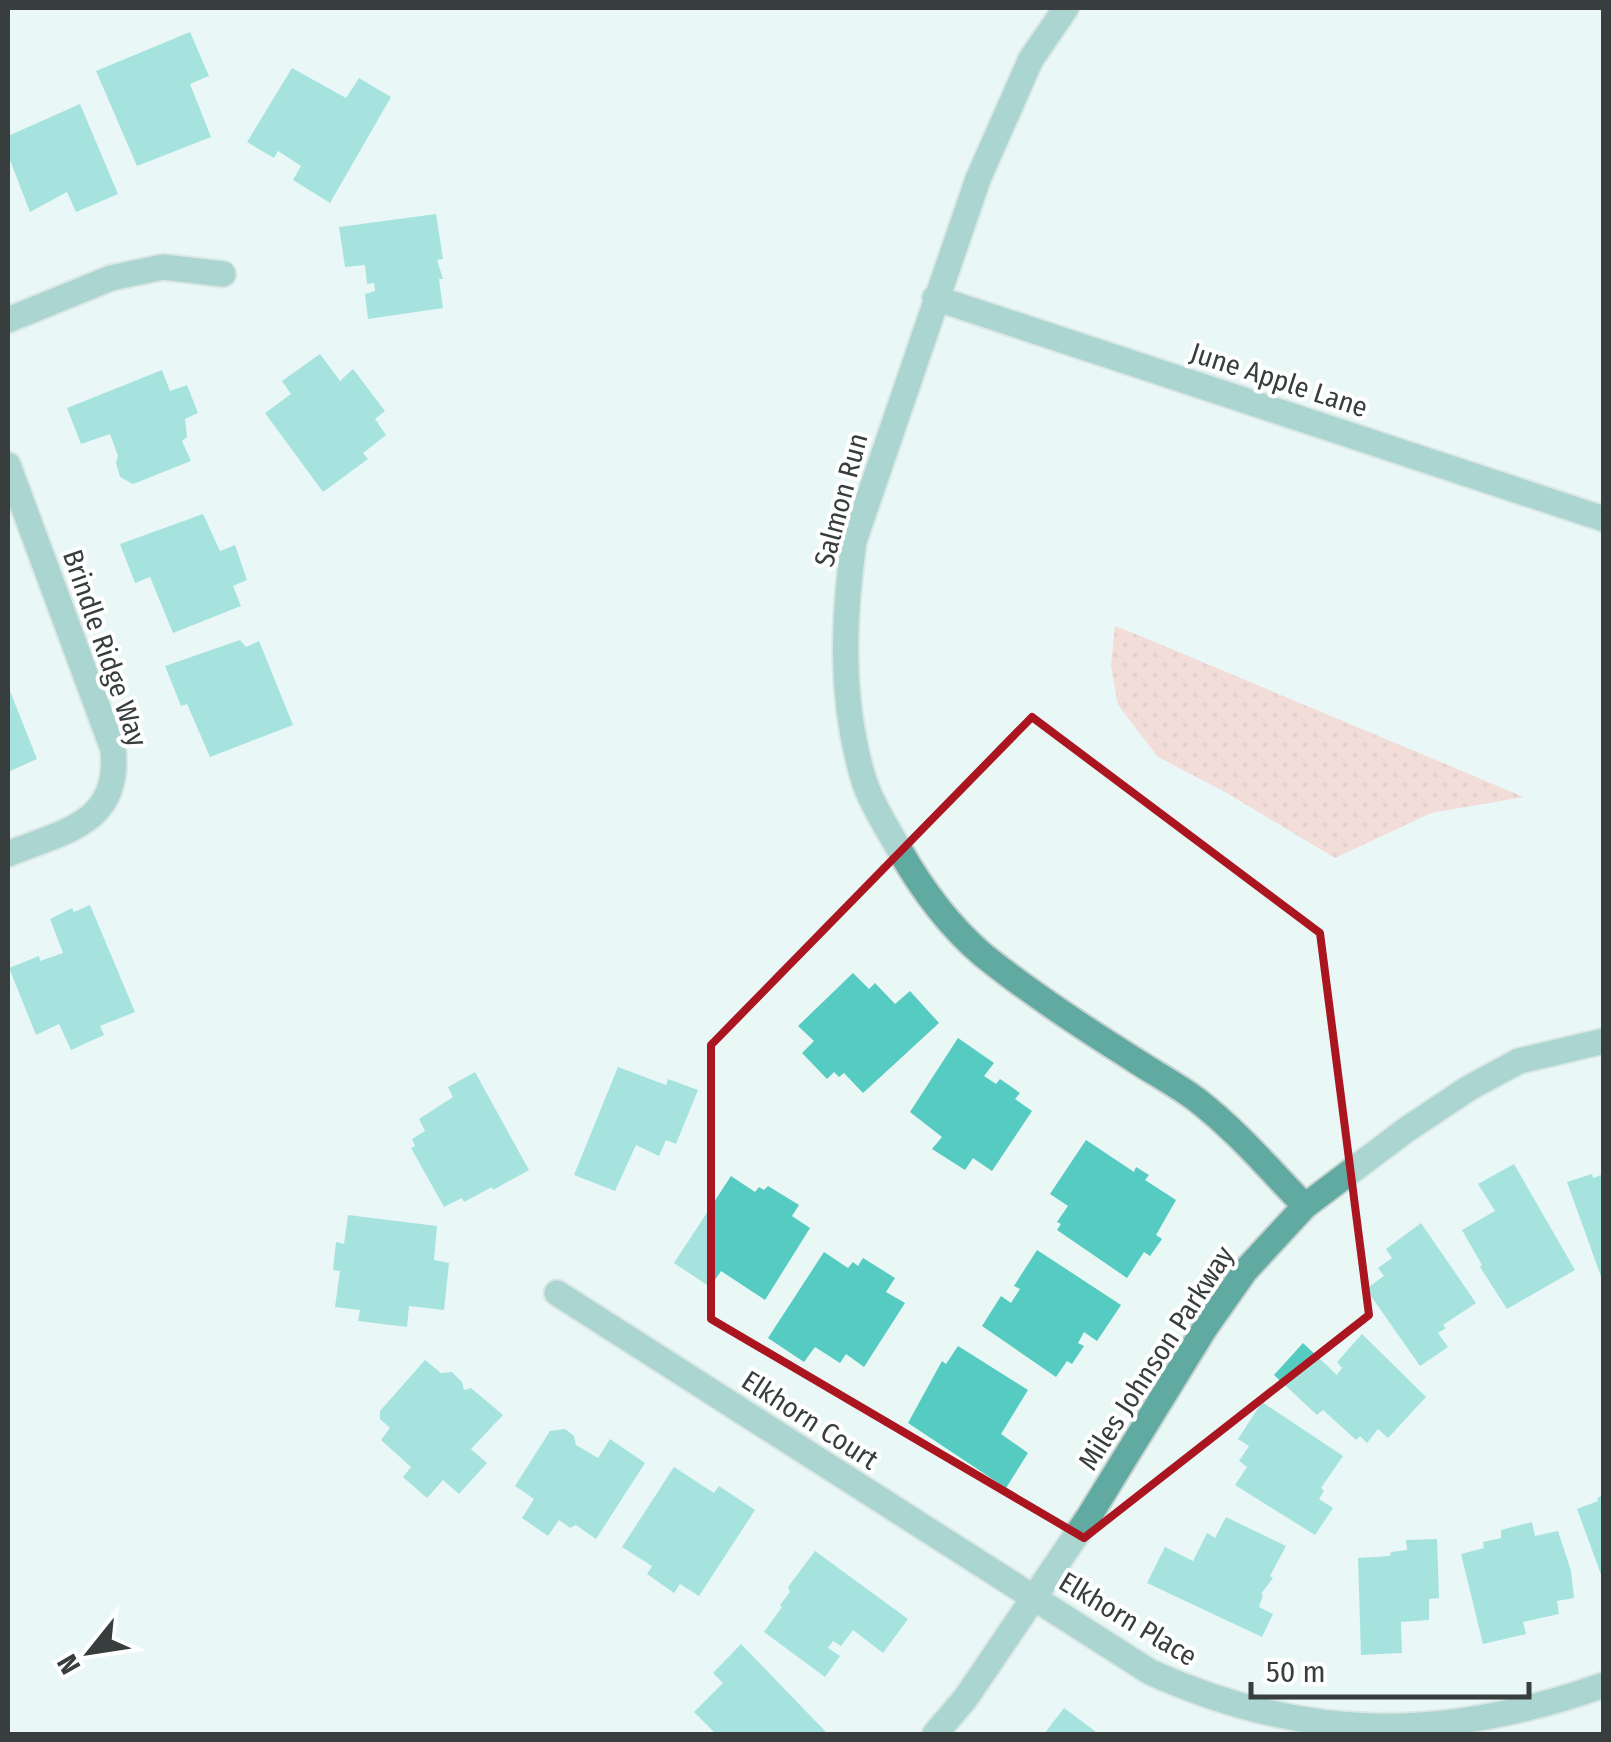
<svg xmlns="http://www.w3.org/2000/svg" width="1611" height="1742" font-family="'Fira Sans Condensed',sans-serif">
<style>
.park{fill:url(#park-dots)}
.building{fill:#55cbc1}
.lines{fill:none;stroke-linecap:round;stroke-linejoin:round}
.minor-casing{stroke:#c6d2d0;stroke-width:29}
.minor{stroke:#60aaa2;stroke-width:25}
.marked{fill:none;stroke:#aa1520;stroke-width:8;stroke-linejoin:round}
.labels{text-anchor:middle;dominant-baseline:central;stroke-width:8;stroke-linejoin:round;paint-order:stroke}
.street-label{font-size:28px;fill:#383d3d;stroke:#fff}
</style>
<defs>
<pattern id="park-dots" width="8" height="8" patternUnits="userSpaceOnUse" patternTransform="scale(2.5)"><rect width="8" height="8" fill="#fdbcb6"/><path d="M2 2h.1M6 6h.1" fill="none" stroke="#daa29d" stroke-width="1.8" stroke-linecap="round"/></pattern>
</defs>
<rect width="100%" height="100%" fill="#e9f7f5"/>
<polygon class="park" points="1115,626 1138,635 1524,797 1431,813 1335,858 1225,792 1158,757 1118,705 1111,666"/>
<g class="building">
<polygon points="190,32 209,76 190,84 211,137 137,166 96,71"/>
<polygon points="292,68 346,98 359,78 391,97 330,203 293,180 301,166 278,151 274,158 247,142"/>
<polygon points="80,104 118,194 76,212 67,192 30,212 8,155 8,136"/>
<polygon points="436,214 443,259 437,260 443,279 439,279 443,308 368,319 365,294 375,291 374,283 367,284 365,265 345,267 339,227"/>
<polygon points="320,354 340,381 353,369 385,411 375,419 386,435 363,453 368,459 323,492 265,413 291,394 282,381"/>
<polygon points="162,370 170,391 187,385 198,413 185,419 187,437 182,441 191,461 133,484 120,477 116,463 118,456 110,434 81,444 67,408"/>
<polygon points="203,514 220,551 235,545 247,580 233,586 241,606 173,633 150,577 135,583 120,544"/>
<polygon points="240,640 246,647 259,641 293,725 210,757 187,704 181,706 165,666"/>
<polygon points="8,686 37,759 8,772"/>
<polygon points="90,905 135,1012 100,1026 104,1035 71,1050 59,1024 36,1035 9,968 39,956 40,961 63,953 50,919 72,908 74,912"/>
<polygon points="853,973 869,989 875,983 895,1004 910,991 939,1023 863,1093 844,1073 839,1077 834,1072 827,1079 802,1053 814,1041 798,1026"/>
<polygon points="958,1038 994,1063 984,1076 996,1084 1000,1079 1020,1093 1015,1099 1032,1111 992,1171 973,1158 965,1170 932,1149 942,1137 910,1112"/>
<polygon points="618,1067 666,1085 668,1079 698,1090 676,1144 666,1140 659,1156 636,1145 615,1191 574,1175"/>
<polygon points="475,1072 529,1170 493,1190 492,1187 464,1202 462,1198 444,1207 411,1148 415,1146 412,1139 425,1131 419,1119 453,1097 448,1087"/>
<polygon points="1086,1140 1134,1172 1136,1167 1149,1175 1145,1180 1176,1200 1156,1235 1162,1239 1150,1256 1144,1252 1127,1278 1057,1230 1061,1224 1057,1222 1068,1206 1050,1194"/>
<polygon points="1514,1164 1575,1270 1507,1309 1480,1267 1482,1265 1462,1230 1495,1211 1478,1184"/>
<polygon points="1592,1174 1593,1178 1604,1174 1603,1282 1567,1182"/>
<polygon points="731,1176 755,1192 759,1187 764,1190 768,1186 799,1205 792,1216 810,1228 765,1300 721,1271 710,1287 674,1263"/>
<polygon points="348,1215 437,1226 434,1260 449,1263 444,1310 409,1306 407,1327 358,1321 360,1310 335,1307 340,1271 333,1270 336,1242 344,1244"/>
<polygon points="1421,1223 1476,1303 1443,1325 1446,1328 1438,1333 1448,1347 1420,1366 1366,1289 1384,1276 1378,1268 1392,1258 1386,1249"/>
<polygon points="1037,1250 1121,1305 1097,1341 1084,1332 1078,1343 1084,1346 1072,1364 1067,1361 1056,1377 982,1326 1001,1296 1011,1303 1020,1289 1014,1286"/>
<polygon points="824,1252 848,1268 853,1262 858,1266 863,1258 895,1278 886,1292 905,1303 864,1367 846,1354 840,1363 815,1347 804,1362 768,1338"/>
<polygon points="1362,1334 1426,1397 1388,1438 1378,1429 1367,1443 1360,1436 1356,1440 1323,1410 1317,1415 1274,1375 1303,1343 1337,1375 1342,1368 1337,1362"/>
<polygon points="958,1346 1028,1390 1001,1434 1028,1453 1006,1488 908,1423 942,1361 946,1364"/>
<polygon points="425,1360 441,1373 452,1372 462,1382 464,1390 471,1388 503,1415 471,1449 487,1463 459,1494 443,1480 427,1498 403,1477 411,1467 381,1440 390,1428 380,1419 380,1411"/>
<polygon points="1262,1402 1343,1456 1321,1488 1324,1491 1319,1499 1333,1508 1315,1535 1235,1485 1247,1467 1239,1461 1249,1446 1238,1439"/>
<polygon points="565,1429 574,1436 576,1445 598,1458 610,1439 645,1463 596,1539 576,1525 570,1528 559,1520 548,1536 522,1518 534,1499 515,1486 550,1431"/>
<polygon points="674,1467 714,1493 719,1486 755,1510 699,1596 680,1584 674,1593 647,1574 652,1566 622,1547"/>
<polygon points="1604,1495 1604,1580 1603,1580 1577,1509 1598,1501 1597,1498"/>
<polygon points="1226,1517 1286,1546 1270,1576 1273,1578 1261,1594 1263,1595 1259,1607 1273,1614 1262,1637 1147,1583 1165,1547 1193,1561 1207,1533 1215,1538"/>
<polygon points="1532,1522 1535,1536 1558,1531 1571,1571 1574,1598 1557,1601 1559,1614 1523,1622 1526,1634 1483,1644 1461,1554 1484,1548 1483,1542 1501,1538 1501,1530"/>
<polygon points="1437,1539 1439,1598 1429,1599 1429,1620 1401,1622 1402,1653 1361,1655 1358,1558 1390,1556 1391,1552 1407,1550 1406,1540"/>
<polygon points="815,1551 908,1619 883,1653 853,1630 841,1646 833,1641 828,1648 840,1656 825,1677 764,1632 782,1607 780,1605 790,1592 788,1587"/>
<polygon points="741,1644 826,1732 823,1734 716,1734 694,1712 723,1683 713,1673"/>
<polygon points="1064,1708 1099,1734 1044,1734"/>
</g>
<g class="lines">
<g class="minor-casing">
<g id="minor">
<path d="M1066 8 1031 59 978 179 854 541C843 620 840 697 862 774 869 800 886 826 899 849 921 888 949 926 983 955 1030 993 1082 1027 1133 1059 1154 1073 1177 1085 1197 1100 1237 1131 1270 1170 1305 1206"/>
<polyline points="935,298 1604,519"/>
<polyline points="8,320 111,278 163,267 223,274"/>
<path d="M8 465 113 749C121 824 64 831 8 854"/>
<path d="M557 1293 1150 1672C1305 1742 1443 1742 1604 1685"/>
<polyline points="935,1734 965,1699 1088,1518 1205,1328 1245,1271 1305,1206 1406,1130 1469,1088 1519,1061 1604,1041"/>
</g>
</g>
<use href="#minor" class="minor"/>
</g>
<path d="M0 0H1611V1742H0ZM1032 717 1320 933 1369 1315 1084 1538 711 1319V1045Z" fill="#e9f7f5" fill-opacity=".55" fill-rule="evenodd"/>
<path class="marked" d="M1032 717 1320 933 1369 1315 1084 1538 711 1319V1045Z"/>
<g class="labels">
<g class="street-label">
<text transform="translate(1279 380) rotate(18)">June Apple Lane</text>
<text transform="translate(841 500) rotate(-75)">Salmon Run</text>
<text transform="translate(105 648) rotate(71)">Brindle Ridge Way</text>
<text transform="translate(1156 1358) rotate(-57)">Miles Johnson Parkway</text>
<text transform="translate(810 1420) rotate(33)">Elkhorn Court</text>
<text transform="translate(1128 1619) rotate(31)">Elkhorn Place</text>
</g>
</g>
<rect width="1611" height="1742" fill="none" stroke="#383d3d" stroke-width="20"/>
<g transform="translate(90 1652) rotate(240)" stroke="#ffffff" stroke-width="8" paint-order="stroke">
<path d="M0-8L18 38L0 25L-18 38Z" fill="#383d3d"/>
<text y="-15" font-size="28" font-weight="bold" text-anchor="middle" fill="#383d3d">N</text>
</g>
<path d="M1251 1682v15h278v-15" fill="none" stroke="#383d3d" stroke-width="5"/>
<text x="1266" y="1682" font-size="30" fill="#383d3d" stroke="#ffffff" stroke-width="8" paint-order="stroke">50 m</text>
</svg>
